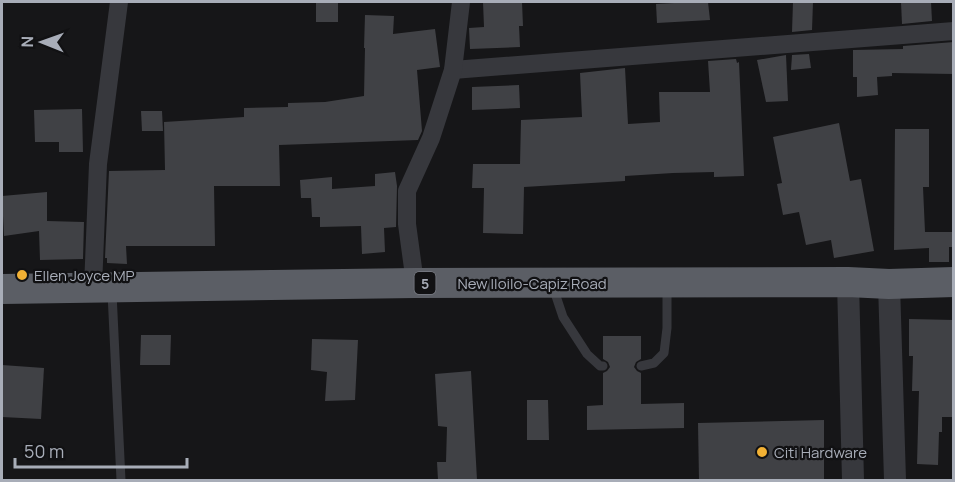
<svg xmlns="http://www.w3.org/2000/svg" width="955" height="482" font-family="Manrope,sans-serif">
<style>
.building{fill:#404145}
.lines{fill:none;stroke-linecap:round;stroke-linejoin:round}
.service{stroke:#37383d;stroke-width:9}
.minor{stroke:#37383d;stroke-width:18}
.tertiary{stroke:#37383d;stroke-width:22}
.trunk{stroke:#5b5e65;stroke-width:30}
.poi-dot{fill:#f2b134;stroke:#111113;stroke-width:2}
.labels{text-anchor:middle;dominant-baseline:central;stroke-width:4.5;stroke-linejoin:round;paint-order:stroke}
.shield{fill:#111113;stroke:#7b7e86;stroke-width:1.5}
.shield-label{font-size:14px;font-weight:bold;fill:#a8adb8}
.poi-label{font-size:15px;fill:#a8adb8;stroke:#111113;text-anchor:start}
.street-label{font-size:15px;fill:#a8adb8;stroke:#111113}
</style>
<rect width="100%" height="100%" fill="#161618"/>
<g class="building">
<rect x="316" y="2" width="22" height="20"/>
<polygon points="483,2 522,2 523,26 519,26 520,47 470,49 469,28 484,27"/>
<polygon points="692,2 708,2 710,20 657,23 656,4"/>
<polygon points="793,2 813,2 812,30 792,32"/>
<polygon points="901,2 931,2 932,21 902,24"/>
<polygon points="365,15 394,16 393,34 435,29 440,67 417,70 422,131 418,140 279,145 280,186 214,186 215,246 126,246 127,264 107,263 107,258 105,258 109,171 165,170 164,122 244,117 244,108 288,107 288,103 325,102 364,96 365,48 364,48"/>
<polygon points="954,42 954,74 892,73 892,76 877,77 878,95 857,97 857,77 853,77 853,50 903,49 903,46"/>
<polygon points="809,54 811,68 791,70 792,55"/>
<polygon points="786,55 788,101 766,102 757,60"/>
<polygon points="736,59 737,63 739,62 744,176 714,177 714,172 673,173 625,176 625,181 524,187 523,234 483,233 484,188 472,188 473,164 520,164 521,120 582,117 580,73 625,68 628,124 660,122 659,92 710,92 708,61"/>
<polygon points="519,85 520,108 472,110 472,87"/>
<polygon points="82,109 83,152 59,152 59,142 35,142 34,110"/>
<polygon points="141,111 162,111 163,131 142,131"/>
<polygon points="839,123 850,181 861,179 874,251 834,258 831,240 806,245 799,212 783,215 777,184 782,183 773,137"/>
<polygon points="895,129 929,129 929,187 923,187 925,232 954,232 954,247 949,247 949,262 929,262 929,248 894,250"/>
<polygon points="395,172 397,186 396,227 384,228 385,252 362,254 361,226 320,227 320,217 312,217 311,198 301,198 300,180 332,177 332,189 375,186 375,174"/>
<polygon points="47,192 47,221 84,222 83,259 40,260 39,231 4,236 2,196"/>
<polygon points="909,319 954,320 952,395 954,395 954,417 942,417 942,432 939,432 938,465 917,464 919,391 912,391 913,356 909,356"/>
<polygon points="141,335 171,335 170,365 140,365"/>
<polygon points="603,336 641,336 641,359 636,362 634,367 637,371 641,373 641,404 684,403 684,428 587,430 587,406 603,405 603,373 607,371 610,367 608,362 603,359"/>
<polygon points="312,339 358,340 355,400 325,401 327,372 311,370"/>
<polygon points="2,365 44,368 41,419 2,417"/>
<polygon points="471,371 477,480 438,480 437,462 446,462 447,427 438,426 435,374"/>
<polygon points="527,400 548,400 549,440 527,440"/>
<polygon points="824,420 824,480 699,480 698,423"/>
</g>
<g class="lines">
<g class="service">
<polyline points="553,287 563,317 587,354 600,366 603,366"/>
<polyline points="112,293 121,480"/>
<polyline points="641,366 654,363 664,353 667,328 667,285"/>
</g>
<g class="minor">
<polyline points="453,70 954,31"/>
<polyline points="415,283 407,224 407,191 431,138 453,70 461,2"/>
<polyline points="93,287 98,164 119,2"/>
</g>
<g class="tertiary">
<polyline points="848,282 853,480"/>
<polyline points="889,284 895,480"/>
</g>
<polyline class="trunk" points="2,289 415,283 848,282 889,284 954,282"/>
</g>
<g class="poi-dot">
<circle cx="22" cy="275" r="6"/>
<circle cx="762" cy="452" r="6"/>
</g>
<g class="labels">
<rect class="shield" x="414.5" y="272" width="21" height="22" rx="4.5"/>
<g class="shield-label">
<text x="425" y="283">5</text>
</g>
<g class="poi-label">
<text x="34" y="275">Ellen Joyce MP</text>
<text x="774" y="452">Citi Hardware</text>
</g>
<g class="street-label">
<text x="532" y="283">New Iloilo-Capiz Road</text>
</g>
</g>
<rect width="955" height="482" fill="none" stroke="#a8adb8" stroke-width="6"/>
<g transform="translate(42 42) rotate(271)" stroke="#111113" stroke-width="4.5" paint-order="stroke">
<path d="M0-4.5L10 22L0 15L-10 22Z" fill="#a8adb8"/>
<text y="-9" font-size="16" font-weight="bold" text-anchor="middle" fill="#a8adb8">N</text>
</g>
<path d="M15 458v9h172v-9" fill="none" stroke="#a8adb8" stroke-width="3"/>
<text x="24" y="458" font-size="18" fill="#a8adb8" stroke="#111113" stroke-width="4.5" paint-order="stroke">50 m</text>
</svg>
